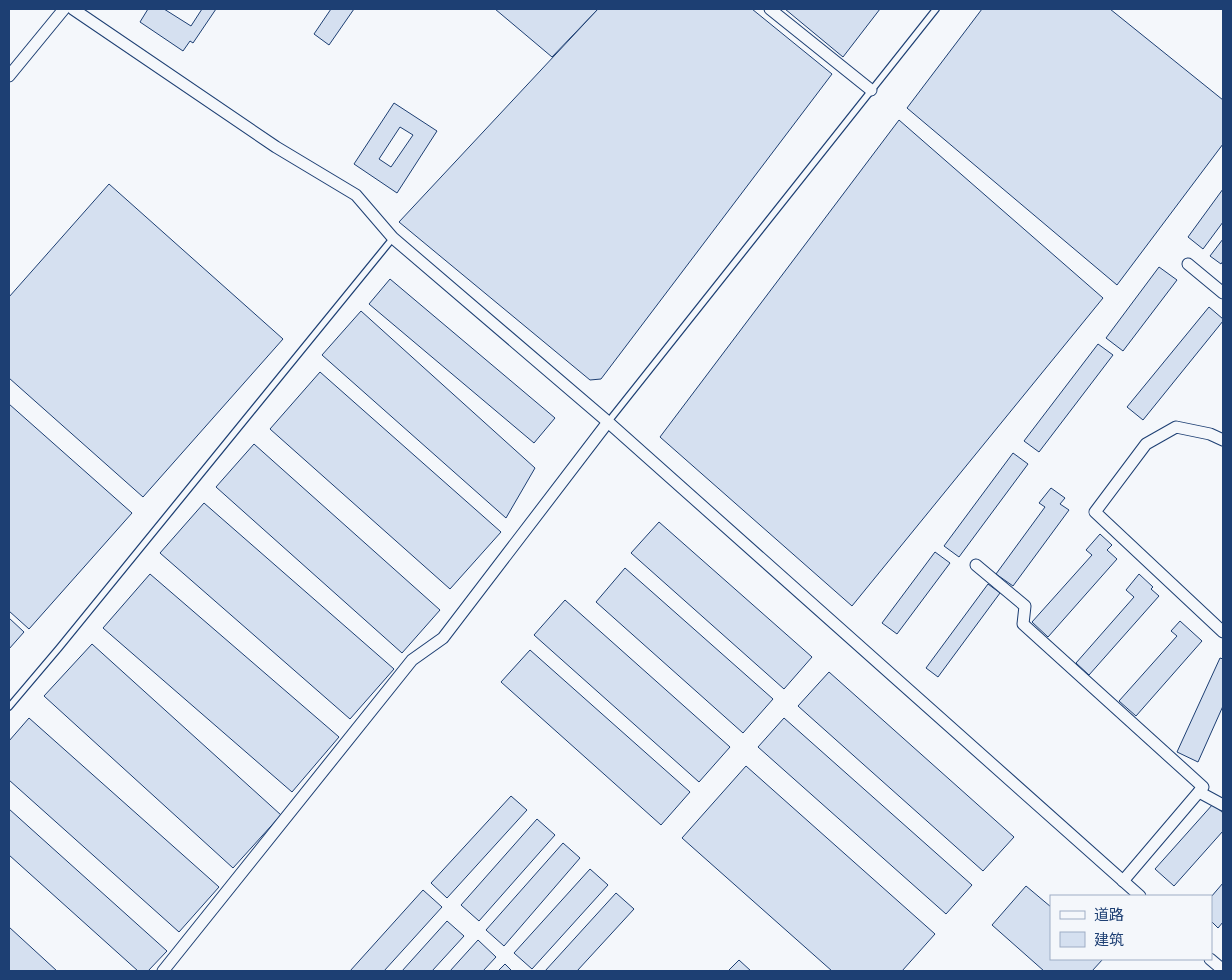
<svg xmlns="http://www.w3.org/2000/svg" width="1232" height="980" font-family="Ubuntu,'Noto Sans SC',sans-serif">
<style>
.building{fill:#d5e0f0;stroke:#1d3f73;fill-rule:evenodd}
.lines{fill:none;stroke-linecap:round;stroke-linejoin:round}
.lane-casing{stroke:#1d3f73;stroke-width:8}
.street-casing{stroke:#1d3f73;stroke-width:13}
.lane{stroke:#f4f7fb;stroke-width:5.5}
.street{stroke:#f4f7fb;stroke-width:11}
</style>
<rect width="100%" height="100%" fill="#f4f7fb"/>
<g class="building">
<polygon points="148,9 164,9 191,26 202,9 216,9 193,43 190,41 183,51 140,22"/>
<polygon points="331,9 354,9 329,45 314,34"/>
<polygon points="495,9 598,9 552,57"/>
<polygon points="598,9 752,9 832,74 601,379 590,380 399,222"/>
<polygon points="785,9 880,9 843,57"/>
<polygon points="982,9 1110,9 1223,100 1223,144 1117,285 907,108"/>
<path d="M394 103 437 131 397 193 354 164ZM400 127 413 135 391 167 379 159Z"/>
<polygon points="899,120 1103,298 852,606 660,437"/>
<polygon points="109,184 283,339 143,497 9,378 9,297"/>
<polygon points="1223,189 1223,222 1203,249 1188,237"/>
<polygon points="1223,239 1223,261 1221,264 1210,256"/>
<polygon points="1159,267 1177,280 1123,351 1106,338"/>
<polygon points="390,279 555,418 534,443 369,304"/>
<polygon points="1209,307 1223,319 1223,321 1143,420 1127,407"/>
<polygon points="361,311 535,468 506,518 322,355"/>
<polygon points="1098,344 1113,355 1039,452 1024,441"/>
<polygon points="320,372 501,532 450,589 270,429"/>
<polygon points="9,404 132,513 29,629 9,611"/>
<polygon points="254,444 440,610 402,653 216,487"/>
<polygon points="1013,453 1028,464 959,557 944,546"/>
<polygon points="1051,488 1065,498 1060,504 1069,510 1013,586 996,574 1045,507 1039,503"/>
<polygon points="204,503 394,669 350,719 160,553"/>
<polygon points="659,522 812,657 784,689 631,553"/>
<polygon points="1100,534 1112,545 1107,550 1117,559 1048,637 1032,622 1092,555 1086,550"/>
<polygon points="935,552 950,563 897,634 882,623"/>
<polygon points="625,568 773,699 743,733 596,602"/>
<polygon points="150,574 339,737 292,792 103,628"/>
<polygon points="1139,574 1153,587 1151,589 1159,596 1089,675 1076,663 1134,597 1126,590"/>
<polygon points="988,584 1000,593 938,677 926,668"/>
<polygon points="565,600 730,747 699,782 534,635"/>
<polygon points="9,618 24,632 9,649"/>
<polygon points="1180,621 1202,641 1136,716 1119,701 1177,636 1171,631"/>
<polygon points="92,644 281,815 233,868 44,696"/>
<polygon points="530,650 690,792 661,825 501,682"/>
<polygon points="1220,658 1223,659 1223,706 1198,762 1177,752"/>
<polygon points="829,672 1014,837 983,871 798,706"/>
<polygon points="29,718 219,887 179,932 9,780 9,741"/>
<polygon points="784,718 972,885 946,914 758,747"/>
<polygon points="746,766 935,934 902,971 832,971 682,838"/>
<polygon points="511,796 527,810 447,898 431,883"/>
<polygon points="1213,804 1223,813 1223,831 1174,886 1155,869"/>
<polygon points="9,809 167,951 148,971 138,971 9,855"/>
<polygon points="537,819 555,835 479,921 461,905"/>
<polygon points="563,843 580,858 504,946 486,930"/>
<polygon points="590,869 608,885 532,969 514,953"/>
<polygon points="1223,883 1223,922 1218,928 1211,921 1211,897"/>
<polygon points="1026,886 1051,907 1051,959 1103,959 1092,971 1044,971 992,925"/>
<polygon points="423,890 442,907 384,971 350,971"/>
<polygon points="616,893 634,909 577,971 545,971"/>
<polygon points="447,921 464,936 432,971 402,971"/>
<polygon points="9,927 57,971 9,971"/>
<polygon points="478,940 496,957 483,971 450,971"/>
<polygon points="739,960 751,971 728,971"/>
<polygon points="505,964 512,971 498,971"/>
</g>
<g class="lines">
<g class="lane-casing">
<g id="lane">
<polyline points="608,422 936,9"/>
<polyline points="9,707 59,648 393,238"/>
</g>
</g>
<g class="street-casing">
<g id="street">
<polyline points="73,9 276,147 356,195 393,238 608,422 1140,896"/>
<polyline points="770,9 871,90"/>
<polyline points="9,76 64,9"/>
<polyline points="1188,264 1223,293"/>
<polyline points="1223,440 1210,434 1176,427 1146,444 1095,512 1223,632"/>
<polyline points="976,565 1025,606 1023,624 1203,787 1123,881"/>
<polyline points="1199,792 1223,805"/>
<polyline points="1210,959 1223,970"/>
<polyline points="163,971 412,660 443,638 608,422"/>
</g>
</g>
<use href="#lane" class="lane"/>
<use href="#street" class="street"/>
</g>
<rect width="1232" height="980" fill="none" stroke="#1d3f73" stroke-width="20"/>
<rect x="1050" y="895" width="162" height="65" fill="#f4f7fb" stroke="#9eadc5"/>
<rect x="1060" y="911" width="25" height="8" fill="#f4f7fb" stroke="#9eadc5"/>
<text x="1094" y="920" font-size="15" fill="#1d3f73">道路</text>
<rect x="1060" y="932" width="25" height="15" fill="#d5e0f0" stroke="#9eadc5"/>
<text x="1094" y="945" font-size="15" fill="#1d3f73">建筑</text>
</svg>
